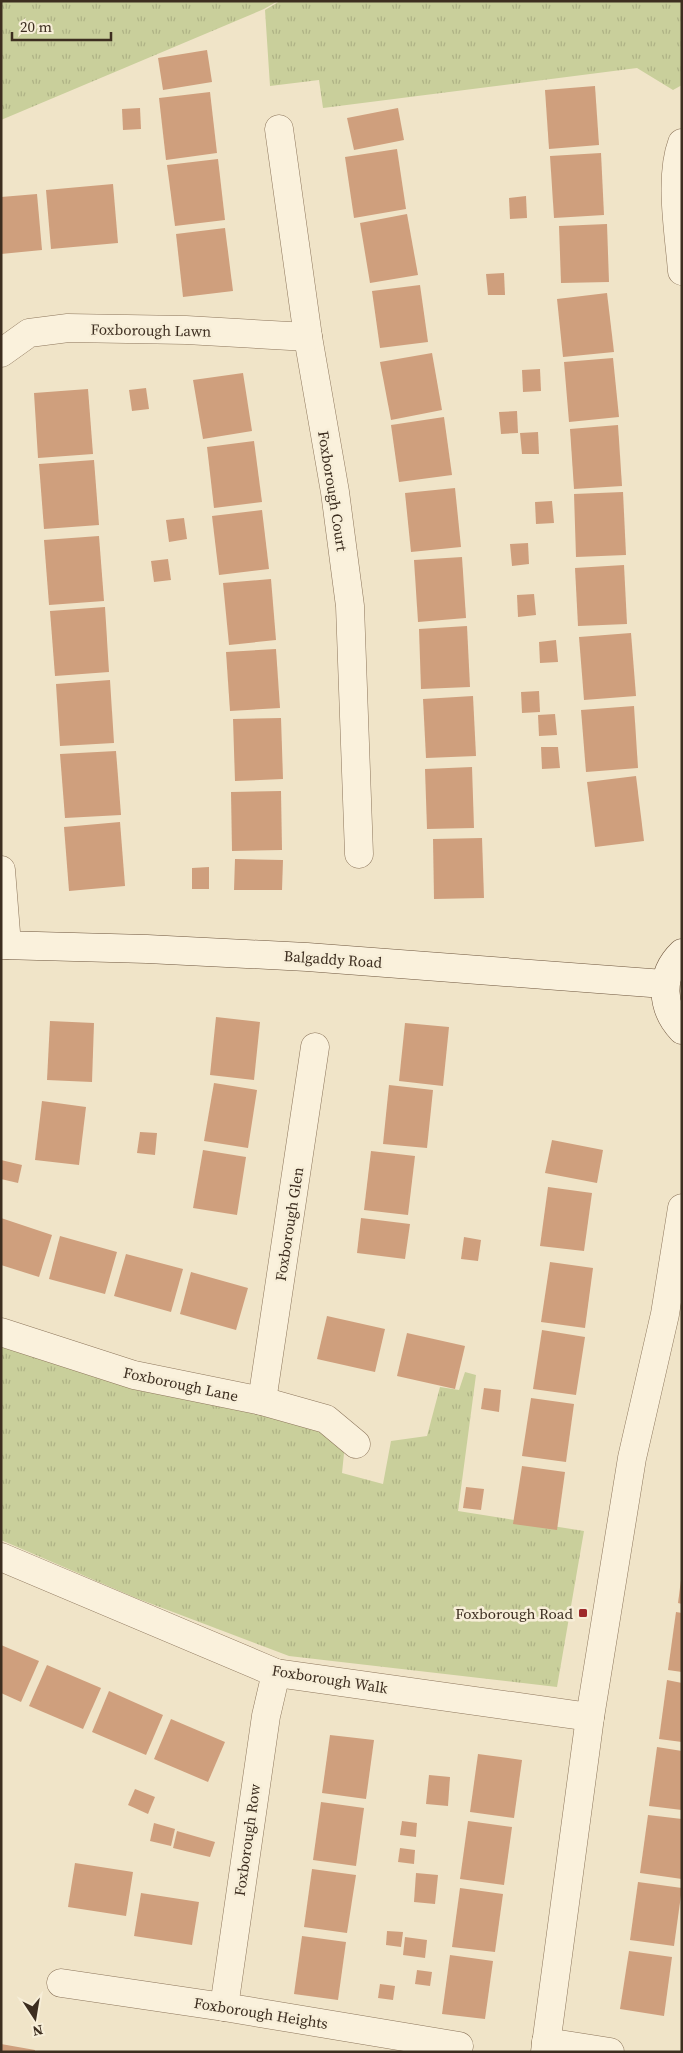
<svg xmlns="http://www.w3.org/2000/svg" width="683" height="2053" font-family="'Source Serif 4',serif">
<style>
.grass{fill:url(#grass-tufts)}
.building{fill:#cf9f7d}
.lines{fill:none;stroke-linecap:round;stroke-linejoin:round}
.street-casing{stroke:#8d765c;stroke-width:29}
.secondary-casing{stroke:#6f573f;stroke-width:29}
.street{stroke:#faf1dc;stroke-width:28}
.secondary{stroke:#faf1dc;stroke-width:28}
.poi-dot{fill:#9e2a2b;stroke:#f7eed8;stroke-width:2}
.labels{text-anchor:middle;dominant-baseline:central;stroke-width:5;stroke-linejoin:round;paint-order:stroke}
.street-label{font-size:15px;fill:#3d2e20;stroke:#f7eed8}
.poi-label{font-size:15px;fill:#3d2e20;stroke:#f7eed8;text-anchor:end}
</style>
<defs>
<pattern id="grass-tufts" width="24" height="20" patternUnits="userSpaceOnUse" patternTransform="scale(1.25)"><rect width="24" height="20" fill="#c9cf9b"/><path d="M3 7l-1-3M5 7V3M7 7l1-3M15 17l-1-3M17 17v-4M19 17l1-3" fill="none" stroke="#aeb285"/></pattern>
</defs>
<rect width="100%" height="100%" fill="#f0e4c8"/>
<g class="grass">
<polygon points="1,1 278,1 264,9 1,120"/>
<polygon points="280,1 682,1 682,85 673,90 637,68 323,108 319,80 270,86 265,10"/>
<polygon points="1,1340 111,1379 334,1433 345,1444 342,1473 383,1484 391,1441 427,1436 440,1387 459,1390 465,1372 476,1375 458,1511 584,1531 557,1687 289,1656 136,1598 1,1540"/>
</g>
<g class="building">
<polygon points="207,50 212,82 163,90 158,58"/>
<polygon points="595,86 599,145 549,149 545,90"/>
<polygon points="210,92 217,153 166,160 159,98"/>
<polygon points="140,108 141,129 123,130 122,109"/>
<polygon points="398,108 404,140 354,150 347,118"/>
<polygon points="397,149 406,209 354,218 345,157"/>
<polygon points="601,153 604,215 554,218 550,156"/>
<polygon points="218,159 225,220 175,226 167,165"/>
<polygon points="113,184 118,243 51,249 46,190"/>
<polygon points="37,194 42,250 1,254 1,197"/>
<polygon points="526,196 527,218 510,219 509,198"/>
<polygon points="407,214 418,275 370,283 360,223"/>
<polygon points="607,224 609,282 561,283 559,226"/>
<polygon points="225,228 233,291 183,297 176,234"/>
<polygon points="504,273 505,295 488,295 486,274"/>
<polygon points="420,285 428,342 380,348 372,291"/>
<polygon points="607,293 614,352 563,357 557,299"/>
<polygon points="432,353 442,410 391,420 380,362"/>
<polygon points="613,358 619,417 569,422 564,362"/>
<polygon points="540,369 541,391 523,392 522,370"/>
<polygon points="243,373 252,431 203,439 193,380"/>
<polygon points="146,388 149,409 132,411 129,390"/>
<polygon points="88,389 93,454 38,458 34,393"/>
<polygon points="517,411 518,433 501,434 499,412"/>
<polygon points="444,417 452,475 399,482 391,425"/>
<polygon points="618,425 622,486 574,489 570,429"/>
<polygon points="538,432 539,454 522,454 520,433"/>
<polygon points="254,441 262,502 214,508 207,447"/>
<polygon points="94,460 99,525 44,529 39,464"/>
<polygon points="455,488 461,547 411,552 405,493"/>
<polygon points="623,492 626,555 576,557 574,494"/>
<polygon points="552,501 554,523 536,524 535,502"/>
<polygon points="262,510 269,569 219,575 212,516"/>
<polygon points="184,518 187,539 169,542 166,520"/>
<polygon points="99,536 104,601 49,605 44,540"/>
<polygon points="528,543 529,564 512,566 510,544"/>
<polygon points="462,557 466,618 418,622 414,560"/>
<polygon points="168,559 171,580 154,582 151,561"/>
<polygon points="624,565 627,624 578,626 575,568"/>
<polygon points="271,579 276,640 229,645 223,583"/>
<polygon points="534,594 536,615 518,617 517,595"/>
<polygon points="105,607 109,672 55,676 50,611"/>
<polygon points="467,626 470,687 421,689 419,629"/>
<polygon points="631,633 636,696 584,700 579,637"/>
<polygon points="556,640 558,662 540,663 539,642"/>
<polygon points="276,649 280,708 230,711 226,652"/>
<polygon points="110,680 114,743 60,746 56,684"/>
<polygon points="539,691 540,712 522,713 521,692"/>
<polygon points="473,696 476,756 426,758 423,699"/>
<polygon points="634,706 638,768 586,772 581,710"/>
<polygon points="555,714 557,735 539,736 538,715"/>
<polygon points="281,718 283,779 235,781 233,719"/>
<polygon points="541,747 558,747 560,768 542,769"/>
<polygon points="116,751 121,815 65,818 60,754"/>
<polygon points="472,767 474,828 427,829 425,769"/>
<polygon points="636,776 644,841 595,847 587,782"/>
<polygon points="281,791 282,850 232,851 231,792"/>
<polygon points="120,822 125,886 69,891 64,827"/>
<polygon points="482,838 484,898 434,899 433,839"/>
<polygon points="235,859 283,860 282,890 234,890"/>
<polygon points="209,867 209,889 192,889 192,868"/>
<polygon points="216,1017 260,1022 254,1080 210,1075"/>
<polygon points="50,1021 94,1023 92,1082 47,1080"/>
<polygon points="405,1023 449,1027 443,1086 399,1081"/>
<polygon points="214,1083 257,1090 248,1148 204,1141"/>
<polygon points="389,1085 433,1090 427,1148 383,1144"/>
<polygon points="42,1101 86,1107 79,1165 35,1160"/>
<polygon points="140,1132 157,1133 155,1155 137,1153"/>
<polygon points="552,1140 603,1150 597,1183 545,1173"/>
<polygon points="203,1150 246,1157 237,1215 193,1208"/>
<polygon points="371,1151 415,1156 408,1215 364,1210"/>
<polygon points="1,1160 22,1165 18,1183 1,1179"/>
<polygon points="548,1187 592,1193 584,1251 540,1246"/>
<polygon points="1,1218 52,1235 39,1277 1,1265"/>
<polygon points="361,1218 410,1224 405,1259 357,1253"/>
<polygon points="60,1236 117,1252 105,1294 49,1279"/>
<polygon points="464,1237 481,1240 478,1261 461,1259"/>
<polygon points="126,1254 183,1269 171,1312 114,1296"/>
<polygon points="550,1262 593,1268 585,1328 541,1322"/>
<polygon points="191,1272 248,1288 236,1330 180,1314"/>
<polygon points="327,1316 385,1329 375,1372 317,1359"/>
<polygon points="542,1330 585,1337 576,1395 533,1389"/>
<polygon points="407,1333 465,1346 455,1389 397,1376"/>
<polygon points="484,1388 501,1390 499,1412 481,1409"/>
<polygon points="531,1398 574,1404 566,1462 522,1456"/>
<polygon points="522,1466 565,1472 557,1530 513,1524"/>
<polygon points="466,1487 484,1489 481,1510 463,1508"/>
<polygon points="681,1580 682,1580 682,1604 678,1603"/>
<polygon points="676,1612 682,1613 682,1672 668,1670"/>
<polygon points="1,1645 39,1661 21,1702 1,1693"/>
<polygon points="47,1665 101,1688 83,1729 29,1706"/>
<polygon points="667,1680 682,1683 682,1742 659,1739"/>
<polygon points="109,1691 163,1715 146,1755 92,1732"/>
<polygon points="171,1719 225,1742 208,1782 154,1759"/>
<polygon points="330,1735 374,1740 366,1799 322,1793"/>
<polygon points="657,1747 682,1751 682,1810 649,1806"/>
<polygon points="478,1754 522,1760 514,1818 470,1812"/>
<polygon points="429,1775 450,1777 448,1806 426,1804"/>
<polygon points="135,1789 155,1797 148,1814 128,1805"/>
<polygon points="321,1802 364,1808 356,1866 313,1860"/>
<polygon points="648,1815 682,1819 682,1879 640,1873"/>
<polygon points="402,1821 417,1823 416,1837 400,1835"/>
<polygon points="468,1821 512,1827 504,1885 460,1879"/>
<polygon points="154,1823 175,1829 171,1846 150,1841"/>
<polygon points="177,1831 215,1842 210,1857 173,1848"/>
<polygon points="400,1848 415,1850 414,1864 398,1862"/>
<polygon points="75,1863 133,1872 126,1916 68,1907"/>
<polygon points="312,1869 356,1875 347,1933 304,1927"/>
<polygon points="416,1873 438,1875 435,1904 414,1902"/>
<polygon points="638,1882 682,1888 674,1946 630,1940"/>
<polygon points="460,1888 503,1894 495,1952 452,1947"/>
<polygon points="141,1893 199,1902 192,1945 134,1936"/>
<polygon points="387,1931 403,1932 401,1947 386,1945"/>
<polygon points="302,1936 346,1942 338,2000 294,1994"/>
<polygon points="405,1937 427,1940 425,1958 403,1955"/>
<polygon points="629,1951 672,1957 664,2016 620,2009"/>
<polygon points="450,1955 493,1961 485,2019 442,2014"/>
<polygon points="417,1970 432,1972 430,1986 415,1984"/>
<polygon points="380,1984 395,1986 393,2000 378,1998"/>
<polygon points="1,2044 35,2050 35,2052 1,2052"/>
</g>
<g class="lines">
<g class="street-casing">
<g id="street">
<polyline points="279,129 308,337 335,492 350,606 359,854"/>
<path d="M682 143C669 178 679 233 682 271"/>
<polyline points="1,353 29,333 68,328 186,330 308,337"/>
<polyline points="1,870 7,945"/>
<polyline points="1,1332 134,1375 262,1401 326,1419 356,1444"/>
<polyline points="262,1401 315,1047"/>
<polyline points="1,1557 276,1673 590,1717"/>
<polyline points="61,1983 224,2007 459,2046"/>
<polyline points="224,2007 266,1716 276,1673"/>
<polyline points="546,2042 610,2052"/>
<polyline points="545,2052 590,1717 632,1458 665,1314 682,1208"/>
</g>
</g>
<g class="secondary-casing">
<g id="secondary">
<polyline points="1,945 147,949 307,957 664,984"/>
<path d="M682 953C659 975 661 1008 682 1030"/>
</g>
</g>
<use href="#street" class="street"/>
<use href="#secondary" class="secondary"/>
</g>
<rect class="poi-dot" x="578" y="1608" width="10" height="10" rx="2.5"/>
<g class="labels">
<g class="street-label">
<text transform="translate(151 330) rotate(1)">Foxborough Lawn</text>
<text transform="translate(333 491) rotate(81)">Foxborough Court</text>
<text transform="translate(333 959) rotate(4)">Balgaddy Road</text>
<text transform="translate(289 1224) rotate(-81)">Foxborough Glen</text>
<text transform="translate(181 1384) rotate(12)">Foxborough Lane</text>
<text transform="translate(330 1679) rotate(9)">Foxborough Walk</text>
<text transform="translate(247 1840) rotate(-82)">Foxborough Row</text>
<text transform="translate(261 2013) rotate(9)">Foxborough Heights</text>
</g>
<g class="poi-label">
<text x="573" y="1613">Foxborough Road</text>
</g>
</g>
<rect width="683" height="2053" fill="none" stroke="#3d2e20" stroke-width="5"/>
<g transform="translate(35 2018) rotate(168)" stroke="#f7eed8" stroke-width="4" paint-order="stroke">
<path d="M0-4L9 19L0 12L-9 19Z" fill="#3d2e20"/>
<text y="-8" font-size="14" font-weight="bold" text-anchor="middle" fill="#3d2e20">N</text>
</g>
<path d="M12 32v8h99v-8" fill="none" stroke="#3d2e20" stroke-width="2.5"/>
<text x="20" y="32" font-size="15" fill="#3d2e20" stroke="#f7eed8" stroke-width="4" paint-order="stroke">20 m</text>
</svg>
